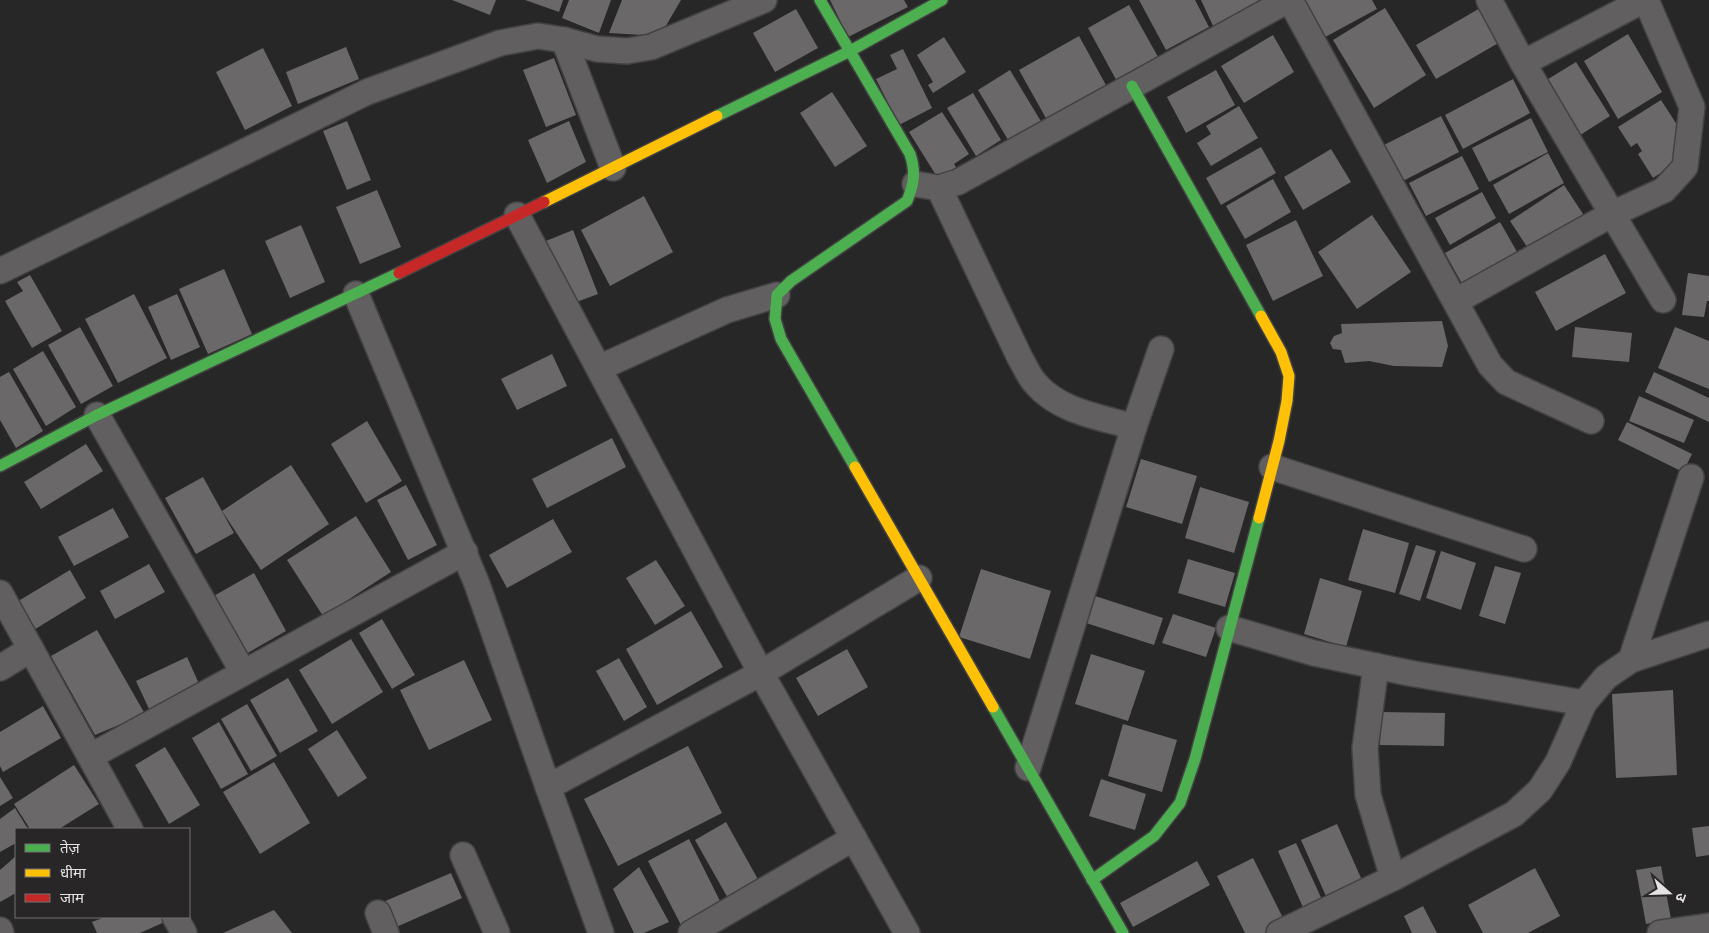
<svg xmlns="http://www.w3.org/2000/svg" width="1709" height="933" font-family="'PT Serif','Noto Sans Devanagari',serif">
<style>
.building{fill:#6a6869}
.lines{fill:none;stroke-linecap:round;stroke-linejoin:round}
.street-casing{stroke:#434242;stroke-width:28}
.fast-casing{stroke:#434242;stroke-width:14}
.slow-casing{stroke:#434242;stroke-width:14}
.jam-casing{stroke:#434242;stroke-width:14}
.street{stroke:#615f60;stroke-width:25}
.fast{stroke:#4caf50;stroke-width:11}
.slow{stroke:#ffc107;stroke-width:11}
.jam{stroke:#c62828;stroke-width:11}
</style>
<rect width="100%" height="100%" fill="#282727"/>
<g class="building">
<polygon points="452,0 496,0 490,15"/>
<polygon points="525,0 563,0 559,12"/>
<polygon points="569,0 611,0 599,33 562,18"/>
<polygon points="622,0 681,0 660,36 609,33"/>
<polygon points="830,0 904,0 908,7 848,37"/>
<polygon points="1139,0 1195,0 1209,27 1166,50"/>
<polygon points="1201,0 1258,0 1261,5 1214,28"/>
<polygon points="1300,0 1372,0 1377,9 1316,42"/>
<polygon points="1129,5 1162,64 1120,87 1088,28"/>
<polygon points="1482,7 1502,41 1436,79 1416,45"/>
<polygon points="1385,8 1426,75 1374,108 1333,40"/>
<polygon points="796,9 818,48 775,72 753,33"/>
<polygon points="1628,34 1662,92 1618,119 1584,61"/>
<polygon points="1273,35 1294,72 1244,103 1221,66"/>
<polygon points="1079,36 1112,96 1052,129 1019,70"/>
<polygon points="944,37 966,72 933,93 928,85 933,82 917,55"/>
<polygon points="346,47 359,79 298,104 286,72"/>
<polygon points="263,48 292,106 245,130 216,72"/>
<polygon points="903,49 932,108 899,125 876,79 897,69 890,55"/>
<polygon points="554,58 576,115 546,127 523,70"/>
<polygon points="1576,62 1610,116 1574,139 1540,84"/>
<polygon points="1010,70 1045,128 1013,148 978,90"/>
<polygon points="1216,70 1235,105 1186,133 1167,97"/>
<polygon points="1513,79 1530,113 1463,149 1445,115"/>
<polygon points="832,92 867,146 835,167 800,113"/>
<polygon points="973,93 1001,140 976,156 947,108"/>
<polygon points="1661,100 1694,151 1653,178 1638,154 1642,151 1637,143 1631,147 1618,127"/>
<polygon points="1239,106 1258,138 1211,166 1197,143 1211,134 1206,126"/>
<polygon points="942,112 969,154 954,164 957,169 939,180 909,132"/>
<polygon points="1441,116 1459,152 1401,182 1382,146"/>
<polygon points="1531,118 1548,152 1489,182 1472,148"/>
<polygon points="347,121 371,180 347,190 323,131"/>
<polygon points="569,121 586,162 547,183 528,140"/>
<polygon points="1261,147 1276,173 1221,205 1206,178"/>
<polygon points="1331,149 1351,182 1303,210 1284,177"/>
<polygon points="1548,153 1564,183 1509,214 1493,185"/>
<polygon points="1462,156 1479,189 1426,216 1409,183"/>
<polygon points="1273,179 1291,212 1245,239 1226,206"/>
<polygon points="1564,185 1587,220 1533,256 1510,221"/>
<polygon points="377,190 401,247 360,264 336,207"/>
<polygon points="1482,192 1496,218 1450,245 1435,218"/>
<polygon points="644,196 673,252 610,286 581,230"/>
<polygon points="1372,215 1411,272 1357,309 1318,252"/>
<polygon points="1296,220 1323,276 1273,301 1246,245"/>
<polygon points="1500,222 1520,257 1465,289 1445,253"/>
<polygon points="301,225 325,282 290,298 265,241"/>
<polygon points="573,230 598,294 566,306 541,243"/>
<polygon points="1605,254 1626,293 1556,331 1535,292"/>
<polygon points="224,269 252,334 208,354 179,289"/>
<polygon points="1688,273 1709,276 1709,301 1707,301 1704,317 1682,315"/>
<polygon points="30,275 62,331 32,348 5,301 23,291 17,282"/>
<polygon points="134,294 167,358 118,383 85,319"/>
<polygon points="177,294 200,347 171,360 148,307"/>
<polygon points="1442,321 1448,346 1442,367 1394,366 1369,361 1345,363 1341,350 1333,349 1330,343 1334,336 1342,333 1341,324"/>
<polygon points="80,327 113,386 81,404 48,345"/>
<polygon points="1575,327 1632,333 1629,362 1572,357"/>
<polygon points="1675,327 1709,341 1709,389 1658,368"/>
<polygon points="43,351 76,407 46,426 13,369"/>
<polygon points="552,354 567,386 517,410 501,379"/>
<polygon points="9,372 43,431 16,448 0,420 0,377"/>
<polygon points="1654,372 1709,398 1709,422 1645,392"/>
<polygon points="1639,396 1694,420 1684,443 1629,421"/>
<polygon points="367,421 402,481 366,503 331,444"/>
<polygon points="1627,422 1692,454 1683,472 1618,440"/>
<polygon points="612,438 626,467 547,508 532,479"/>
<polygon points="86,444 103,471 41,509 24,482"/>
<polygon points="1141,459 1197,476 1182,524 1126,507"/>
<polygon points="291,465 329,524 261,570 222,511"/>
<polygon points="203,477 234,533 196,554 165,498"/>
<polygon points="406,485 437,545 408,560 377,500"/>
<polygon points="1200,487 1249,502 1234,553 1185,538"/>
<polygon points="113,508 129,537 74,566 58,537"/>
<polygon points="356,516 391,572 323,616 287,560"/>
<polygon points="553,519 572,552 507,588 489,555"/>
<polygon points="1363,529 1409,543 1395,593 1348,580"/>
<polygon points="1416,545 1436,551 1420,601 1399,594"/>
<polygon points="1441,551 1476,563 1461,610 1426,598"/>
<polygon points="1188,559 1235,573 1225,607 1178,593"/>
<polygon points="656,560 685,606 655,625 626,578"/>
<polygon points="149,564 165,592 115,619 100,591"/>
<polygon points="1495,566 1521,573 1505,624 1479,616"/>
<polygon points="981,569 1051,591 1030,659 959,637"/>
<polygon points="70,570 86,598 32,631 15,603"/>
<polygon points="254,573 286,631 244,655 212,597"/>
<polygon points="1320,578 1362,591 1346,647 1304,634"/>
<polygon points="1092,595 1163,618 1154,645 1083,622"/>
<polygon points="691,611 723,667 657,705 626,649"/>
<polygon points="1173,614 1216,628 1206,657 1162,643"/>
<polygon points="382,619 415,675 392,689 359,633"/>
<polygon points="97,630 145,714 95,735 51,656"/>
<polygon points="351,639 383,692 332,724 299,670"/>
<polygon points="847,649 868,687 818,716 796,678"/>
<polygon points="1091,654 1145,671 1128,721 1075,704"/>
<polygon points="187,657 200,686 149,709 136,681"/>
<polygon points="619,658 647,707 624,721 596,671"/>
<polygon points="464,660 492,720 429,750 400,690"/>
<polygon points="288,678 318,731 280,753 250,700"/>
<polygon points="1673,690 1677,775 1616,778 1612,694"/>
<polygon points="247,704 277,756 251,771 221,719"/>
<polygon points="43,706 61,738 3,772 0,766 0,732"/>
<polygon points="1381,712 1445,713 1444,746 1380,745"/>
<polygon points="219,722 248,774 221,789 192,738"/>
<polygon points="1123,724 1177,740 1162,792 1108,776"/>
<polygon points="337,730 367,778 338,797 308,749"/>
<polygon points="688,746 722,813 618,866 584,799"/>
<polygon points="165,747 200,805 169,824 135,765"/>
<polygon points="274,762 310,823 260,854 223,792"/>
<polygon points="74,765 99,804 59,829 30,829 14,804"/>
<polygon points="0,777 13,798 0,806"/>
<polygon points="1101,779 1146,794 1135,830 1089,816"/>
<polygon points="15,808 28,829 16,829 16,843 0,852 0,819"/>
<polygon points="726,822 760,883 729,900 695,840"/>
<polygon points="1337,824 1365,887 1329,903 1301,840"/>
<polygon points="1709,826 1709,855 1696,857 1692,828"/>
<polygon points="689,839 721,903 681,925 648,861"/>
<polygon points="1296,843 1324,904 1305,912 1278,851"/>
<polygon points="16,856 16,893 0,902 0,870"/>
<polygon points="1253,858 1287,926 1273,933 1245,933 1217,876"/>
<polygon points="1197,861 1210,885 1133,927 1120,903"/>
<polygon points="1661,866 1671,919 1646,924 1636,870"/>
<polygon points="639,867 669,922 644,933 634,933 613,889"/>
<polygon points="1535,868 1560,916 1528,933 1483,933 1468,905"/>
<polygon points="451,873 462,898 394,928 383,902"/>
<polygon points="1423,906 1437,933 1412,933 1404,916"/>
<polygon points="274,910 292,933 223,933"/>
<polygon points="105,917 168,917 169,920 140,933 97,933 92,922"/>
</g>
<g class="lines">
<g class="street-casing">
<g id="street">
<polyline points="1290,0 1490,365 1506,382 1591,421"/>
<polyline points="1489,0 1523,63 1663,300"/>
<polyline points="564,40 613,168"/>
<polyline points="1523,63 1644,0"/>
<polyline points="915,184 939,188 958,182 1288,0"/>
<path d="M939 188 1020 358C1025 366 1029 377 1036 384 1060 412 1101 417 1134 427"/>
<polyline points="517,215 761,673 907,933"/>
<polyline points="0,271 367,92 500,43 538,36 564,40 597,49 627,51 651,47 764,0"/>
<polyline points="356,294 477,584 548,787 601,933"/>
<polyline points="1456,301 1612,214 1664,190 1685,167 1692,107 1646,0"/>
<polyline points="599,368 727,310 777,295"/>
<polyline points="97,415 243,672"/>
<polyline points="1272,467 1524,549"/>
<polyline points="0,593 130,829"/>
<polyline points="1229,628 1314,653 1409,673 1584,703"/>
<polyline points="1631,660 1691,477"/>
<polyline points="1376,666 1365,748 1368,795 1393,878"/>
<polyline points="0,668 31,649"/>
<polyline points="91,756 465,552"/>
<polyline points="1028,768 1134,427 1161,349"/>
<polyline points="548,787 761,673 919,578"/>
<polyline points="463,855 497,933"/>
<polyline points="378,913 386,933"/>
<polyline points="175,917 184,933"/>
<polyline points="0,930 1,933"/>
<polyline points="691,933 854,838"/>
<polyline points="1279,933 1393,878 1514,814 1540,790 1558,762 1584,703 1606,677 1631,660 1709,634"/>
<polyline points="1660,933 1709,926"/>
</g>
</g>
<g class="fast-casing">
<g id="fast">
<path d="M820 0 910 154C916 172 914 184 907 201L791 281 777 295 775 319 781 339 855 467"/>
<polyline points="1132,86 1261,316"/>
<polyline points="717,116 850,51 942,0"/>
<polyline points="0,466 97,415 399,273"/>
<polyline points="993,707 1123,933"/>
<polyline points="1092,880 1154,836 1180,803 1195,759 1259,518"/>
</g>
</g>
<g class="slow-casing">
<g id="slow">
<polyline points="544,202 717,116"/>
<polyline points="855,467 993,707"/>
<polyline points="1259,518 1279,441 1287,401 1289,376 1281,352 1261,316"/>
</g>
</g>
<g class="jam-casing">
<polyline id="jam" points="399,273 544,202"/>
</g>
<use href="#street" class="street"/>
<use href="#fast" class="fast"/>
<use href="#slow" class="slow"/>
<use href="#jam" class="jam"/>
</g>
<rect x="15" y="828" width="175" height="90" fill="#292627" stroke="#747172"/>
<rect x="25" y="844" width="25" height="8" fill="#4caf50" stroke="#747172"/>
<text x="60" y="853" font-size="15" fill="#e5e2e3">तेज़</text>
<rect x="25" y="869" width="25" height="8" fill="#ffc107" stroke="#747172"/>
<text x="60" y="878" font-size="15" fill="#e5e2e3">धीमा</text>
<rect x="25" y="894" width="25" height="8" fill="#c62828" stroke="#747172"/>
<text x="60" y="903" font-size="15" fill="#e5e2e3">जाम</text>
<g transform="translate(1669 893) rotate(110)" stroke="#292627" stroke-width="4" paint-order="stroke">
<path d="M0-4L9 19L0 12L-9 19Z" fill="#e5e2e3"/>
<text y="-8" font-size="14" font-weight="bold" text-anchor="middle" fill="#e5e2e3">उ</text>
</g>
</svg>
